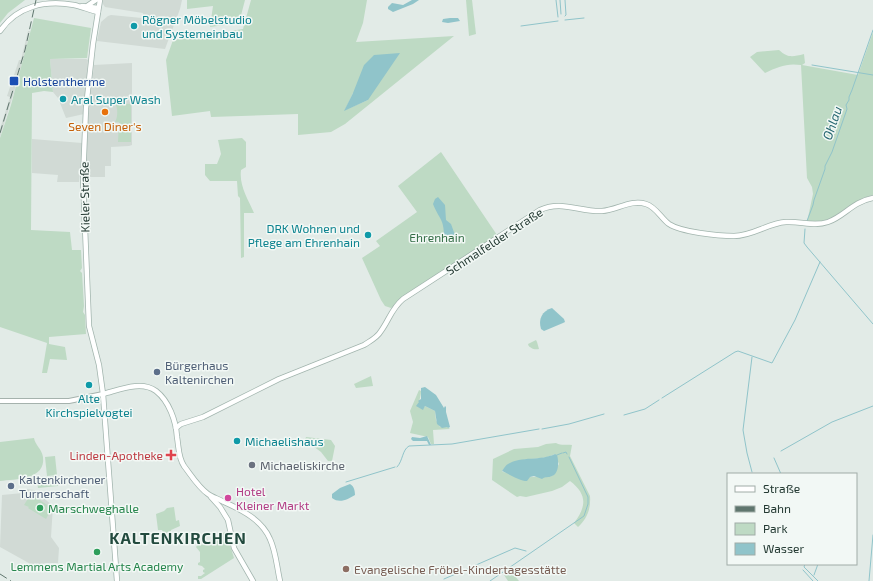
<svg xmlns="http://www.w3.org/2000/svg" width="873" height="581" font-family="'Exo 2',sans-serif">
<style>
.built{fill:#d1dad5}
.green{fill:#bedac4;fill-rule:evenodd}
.water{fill:#90c4ca}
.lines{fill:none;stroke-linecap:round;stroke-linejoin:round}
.stream{stroke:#90c4ca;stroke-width:1}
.tertiary-casing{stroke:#a5b2ad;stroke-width:6}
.secondary-casing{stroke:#a2b5ae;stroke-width:6}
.tertiary{stroke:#fff;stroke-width:4}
.secondary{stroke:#fff;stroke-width:4.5}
.rail{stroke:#5f766e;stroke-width:1;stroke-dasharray:8 4;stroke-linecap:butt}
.culture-dot{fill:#0f9aa8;stroke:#f2f8f5;stroke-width:1.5}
.transit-dot{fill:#1a4fb4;stroke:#f2f8f5;stroke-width:1.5}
.food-dot{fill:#e8710a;stroke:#f2f8f5;stroke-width:1.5}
.service-dot{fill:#5c6f8a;stroke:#f2f8f5;stroke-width:1.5}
.health-dot{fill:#e0444e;stroke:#f2f8f5;stroke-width:1.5}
.worship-dot{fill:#6b7280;stroke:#f2f8f5;stroke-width:1.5}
.hotel-dot{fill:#d1479c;stroke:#f2f8f5;stroke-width:1.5}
.leisure-dot{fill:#2e9e5b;stroke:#f2f8f5;stroke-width:1.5}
.education-dot{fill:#8d6e63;stroke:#f2f8f5;stroke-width:1.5}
.labels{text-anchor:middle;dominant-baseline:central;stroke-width:3;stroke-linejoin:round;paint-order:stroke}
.culture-label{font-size:12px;fill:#0d838f;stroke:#f2f8f5;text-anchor:start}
.transit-label{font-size:12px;fill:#164399;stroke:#f2f8f5;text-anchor:start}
.food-label{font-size:12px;fill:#c56008;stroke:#f2f8f5}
.street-label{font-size:12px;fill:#243a33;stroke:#f2f8f5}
.park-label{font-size:12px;fill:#336d46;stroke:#f2f8f5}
.service-label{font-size:12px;fill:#4e5e75;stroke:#f2f8f5;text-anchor:start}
.health-label{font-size:12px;fill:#be3a42;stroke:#f2f8f5;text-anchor:end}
.worship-label{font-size:12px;fill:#5b616d;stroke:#f2f8f5;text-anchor:start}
.hotel-label{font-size:12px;fill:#b23c85;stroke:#f2f8f5;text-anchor:start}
.leisure-label{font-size:12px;fill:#27864d;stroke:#f2f8f5;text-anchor:start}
.education-label{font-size:12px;fill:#785e54;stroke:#f2f8f5;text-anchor:start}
.water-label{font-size:13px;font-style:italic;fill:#256770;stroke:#f2f8f5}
.district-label{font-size:16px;font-weight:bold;letter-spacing:1px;fill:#224a3e;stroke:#f2f8f5}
</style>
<rect width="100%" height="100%" fill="#e2ebe7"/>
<g class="built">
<polygon points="103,0 182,0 180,9 165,49 97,41 101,22 108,16 111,15 142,18 143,13 105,7 103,4"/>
<polygon points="28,31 30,31 18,79 0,137 0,129 10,97 7,96 19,60 21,60"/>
<polygon points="50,59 86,59 88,60 84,114 66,118 58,98 53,92"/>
<polygon points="132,63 132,145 129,146 111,147 111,166 105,166 105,177 85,177 87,121 94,65"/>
<polygon points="32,139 82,143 79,182 57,182 58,175 32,173"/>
<polygon points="26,489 34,490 53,506 51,537 59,548 58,563 45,563 36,567 0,547 2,495 23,493"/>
</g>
<g class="green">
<polygon points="0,0 25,0 8,13 0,23"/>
<polygon points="187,0 245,0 239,23 210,27 213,6 187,9"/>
<path d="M251 0H367L363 23 356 42 454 36 345 124 331 132 298 135V114L211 117 210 111 172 116 166 60 173 40 243 29ZM353 93 368 100 345 110Z"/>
<polygon points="466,0 472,0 476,34 469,36"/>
<polygon points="34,18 91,28 87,58 50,59 53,92 44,91 32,93 31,230 70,232 72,250 81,250 82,268 80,271 82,273 84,306 83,312 85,315 86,334 49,337 49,344 65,347 67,360 50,359 47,373 42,373 47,343 0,327 0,138 11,105"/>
<path d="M873 32V195L863 198 849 206 832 218 819 222H807L813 194 812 187 807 178 801 65C786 63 778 67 765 73L750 57 757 52 779 50C788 58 792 57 804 54L805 63 802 65 858 75Z"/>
<path d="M115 103 131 104V142H118L119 122H115C118 117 118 108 115 103Z"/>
<path d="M242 138 246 142V167L241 170C239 186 248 199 254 213H244V257L241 258 240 198 238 196 237 181H210L205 175V164H217L221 154 218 140Z"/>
<polygon points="441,152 497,235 486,244 391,308 385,306 381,300 362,258 380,246 376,241 417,212 398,186"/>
<path d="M536 340 537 342 539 349C534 350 529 348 528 344Z"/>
<polygon points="371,376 373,386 356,388 354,384"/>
<path d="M419 390 421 391C421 397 418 401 420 407L423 409 425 406 435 411 436 420 440 427H447L450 429 433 430 434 444H431L428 437 410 433 413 422 410 411Z"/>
<polygon points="306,437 331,440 335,446 332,461 328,461 321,452 305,440"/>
<path d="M34 438C35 445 42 449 43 457 46 480 15 479 0 481V442Z"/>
<path d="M556 443C562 446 566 444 572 445L570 456 590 496C591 509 587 519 578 527L574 523C587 506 587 494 570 481L562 487 552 491 526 497 520 496 517 497 492 480 493 459 514 449 538 447 546 444ZM555 454 559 464 552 476 530 477 503 472 502 471C515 454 538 463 555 454Z"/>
<polygon points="55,456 57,475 47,476 45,457"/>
<polygon points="56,476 58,486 38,488 37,478"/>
<polygon points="29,497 34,500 35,497 52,508 46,519 28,508 29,507 24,505"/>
<polygon points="174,507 176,521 179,520 180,526 171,530 171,531 164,534 162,530 158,530 156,514 164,511 167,508"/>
<polygon points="225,532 229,532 229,542 234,558 201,579 198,579 198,576 201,576 205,573 203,572 203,570 205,569 202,566 198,565 198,563 200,562 200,552 196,547 200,542 203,545"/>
<polygon points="511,571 519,581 508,581 504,575"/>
</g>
<g class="water">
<polygon points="412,0 419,0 413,4 393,12 388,9 388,7 392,3 403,5"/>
<polygon points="450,18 458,18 460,21 448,23 442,22 443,19"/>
<polygon points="400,53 368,100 344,111 353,93 364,65 374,55"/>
<path d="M438 197 445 205 446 220 451 224 455 235 452 239 447 240 444 236C444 219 439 219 433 204L435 199Z"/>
<path d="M552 308 564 319 565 322 563 323 544 331 541 329C538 319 542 311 552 308Z"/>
<polygon points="425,387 436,395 444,408 445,406 446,407 446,412 450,427 448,428 447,427 442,428 437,424 435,411 425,406 423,410 416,406 419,402 418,401 421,399 421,388"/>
<polygon points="427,436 431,445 429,445 427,441 413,441 411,439 412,437 420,438"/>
<path d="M555 454 557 455C559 461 559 474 552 476 548 478 546 476 542 479L534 476 530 477 527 481C520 481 509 474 502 471 504 468 506 465 508 464 521 456 541 461 555 454Z"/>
<path d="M350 484C354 486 355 491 355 495 348 499 340 504 332 498V494L340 488Z"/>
</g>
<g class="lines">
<g class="stream">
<polyline points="556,0 558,17"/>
<polyline points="560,0 561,14"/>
<polyline points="565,0 566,15 565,16"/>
<polyline points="565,20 584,18"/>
<polyline points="521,26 558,21"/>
<polyline points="812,65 873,75"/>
<polyline points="807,221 813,205 814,200 825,169 825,166 832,152 847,109 846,105 849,100 849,97 852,90 873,30"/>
<polyline points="805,229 804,243 807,247 873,324"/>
<polyline points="752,357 743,430 747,453 752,472"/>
<polyline points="662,398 735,352 738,351 772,363 795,320 820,262"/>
<polyline points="624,415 645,409 659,400"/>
<polyline points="542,429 569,424 604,414"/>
<polyline points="781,451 832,422 873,406"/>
<polyline points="563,453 566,452 567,454"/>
<polyline points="557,455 562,453"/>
<polyline points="774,458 781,474"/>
<path d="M397 467C403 461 402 450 409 446L452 444 539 429"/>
<polyline points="346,482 395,467"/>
<polyline points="805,564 804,567 818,581"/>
<polyline points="803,570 813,581"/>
<polyline points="814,575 818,564"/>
<polyline points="444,579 515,548 526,551"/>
<polyline points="490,581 584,516 588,504 588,497 569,457"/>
<polyline points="869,581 873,535"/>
</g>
<g class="tertiary-casing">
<polyline id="tertiary" points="0,401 69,401 103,394"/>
</g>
<g class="secondary-casing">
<g id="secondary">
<polyline points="100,0 93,44 86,108 83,178 89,326 99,365 103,394 117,581"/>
<polyline points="82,6 98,8"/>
<polyline points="87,6 96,0"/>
<path d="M0 31C17 6 45 0 74 5 82 7 90 10 98 12"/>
<path d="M103 394C119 390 141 380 156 391 169 401 176 421 177 437 179 448 178 457 184 466 191 475 198 487 208 494 212 497 219 499 224 502 242 510 262 520 270 539 276 552 277 568 280 581"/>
<path d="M176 428 181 424 203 417 279 379 364 345C370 341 377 338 381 331 389 320 392 308 403 299L540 210C561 200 580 212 602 211 617 210 631 199 646 204 656 207 661 218 669 224 681 232 718 236 734 236 753 236 768 223 786 222 801 221 814 227 828 222 845 216 852 202 873 198"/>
<polyline points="211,497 220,507 228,520 234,548 253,581"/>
</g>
</g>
<use href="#tertiary" class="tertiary"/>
<use href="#secondary" class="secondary"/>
<g class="rail">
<polyline points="0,133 25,50 36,0"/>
<polyline points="0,574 11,581"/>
</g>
</g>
<g class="culture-dot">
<circle cx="134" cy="26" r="4"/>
<circle cx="63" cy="99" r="4"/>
<circle cx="368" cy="235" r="4"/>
<circle cx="89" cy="385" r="4"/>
<circle cx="237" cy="441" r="4"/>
</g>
<rect class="transit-dot" x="9" y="76" width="10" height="10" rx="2"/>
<circle class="food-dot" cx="105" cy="112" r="4"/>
<g class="service-dot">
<circle cx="157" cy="372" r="4"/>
<circle cx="11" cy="486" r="4"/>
</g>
<path class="health-dot" d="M169 449h4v4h4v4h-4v4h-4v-4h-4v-4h4z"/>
<circle class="worship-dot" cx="252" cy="465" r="4"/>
<circle class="hotel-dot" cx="228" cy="498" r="4"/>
<g class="leisure-dot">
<circle cx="40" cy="508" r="4"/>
<circle cx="97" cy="552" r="4"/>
</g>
<circle class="education-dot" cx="346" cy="569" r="4"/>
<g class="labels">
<g class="culture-label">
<text x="142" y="19">Rögner Möbelstudio<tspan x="142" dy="14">und Systemeinbau</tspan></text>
<text x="71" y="99">Aral Super Wash</text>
<text x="360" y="228" text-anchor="end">DRK Wohnen und<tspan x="360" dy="14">Pflege am Ehrenhain</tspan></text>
<text x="89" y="398" text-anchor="middle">Alte<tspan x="89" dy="14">Kirchspielvogtei</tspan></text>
<text x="245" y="441">Michaelishaus</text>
</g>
<g class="transit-label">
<text x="23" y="81">Holstentherme</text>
</g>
<g class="food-label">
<text x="105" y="126">Seven Diner's</text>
</g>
<g class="street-label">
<text transform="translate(84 197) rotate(-91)">Kieler Straße</text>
<text transform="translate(494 241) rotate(-33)">Schmalfelder Straße</text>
</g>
<g class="park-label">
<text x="437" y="237">Ehrenhain</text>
</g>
<g class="service-label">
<text x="165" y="365">Bürgerhaus<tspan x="165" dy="14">Kaltenirchen</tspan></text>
<text x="19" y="479">Kaltenkirchener<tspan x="19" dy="14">Turnerschaft</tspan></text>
</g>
<g class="health-label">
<text x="163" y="455">Linden-Apotheke</text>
</g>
<g class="worship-label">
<text x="260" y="465">Michaeliskirche</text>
</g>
<g class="hotel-label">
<text x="236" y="491">Hotel<tspan x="236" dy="14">Kleiner Markt</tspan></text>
</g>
<g class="leisure-label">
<text x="48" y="508">Marschweghalle</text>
<text x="97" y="566" text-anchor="middle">Lemmens Martial Arts Academy</text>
</g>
<g class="education-label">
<text x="354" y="569">Evangelische Fröbel-Kindertagesstätte</text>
</g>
<g class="water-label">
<text transform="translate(832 123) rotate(-71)">Ohlau</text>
</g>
<g class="district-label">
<text x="178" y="537">KALTENKIRCHEN</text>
</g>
</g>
<rect x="727" y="473" width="130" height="92" fill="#f2f8f5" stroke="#a0aca7"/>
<rect x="735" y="486" width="20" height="6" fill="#ffffff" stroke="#a0aca7"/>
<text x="763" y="493" font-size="12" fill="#243a33">Straße</text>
<rect x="735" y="506" width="20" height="6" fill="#5f766e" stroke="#a0aca7"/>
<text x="763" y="513" font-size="12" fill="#243a33">Bahn</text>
<rect x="735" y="523" width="20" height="12" fill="#bedac4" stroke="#a0aca7"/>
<text x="763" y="533" font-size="12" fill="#243a33">Park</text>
<rect x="735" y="543" width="20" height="12" fill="#90c4ca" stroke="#a0aca7"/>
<text x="763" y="553" font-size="12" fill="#243a33">Wasser</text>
</svg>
